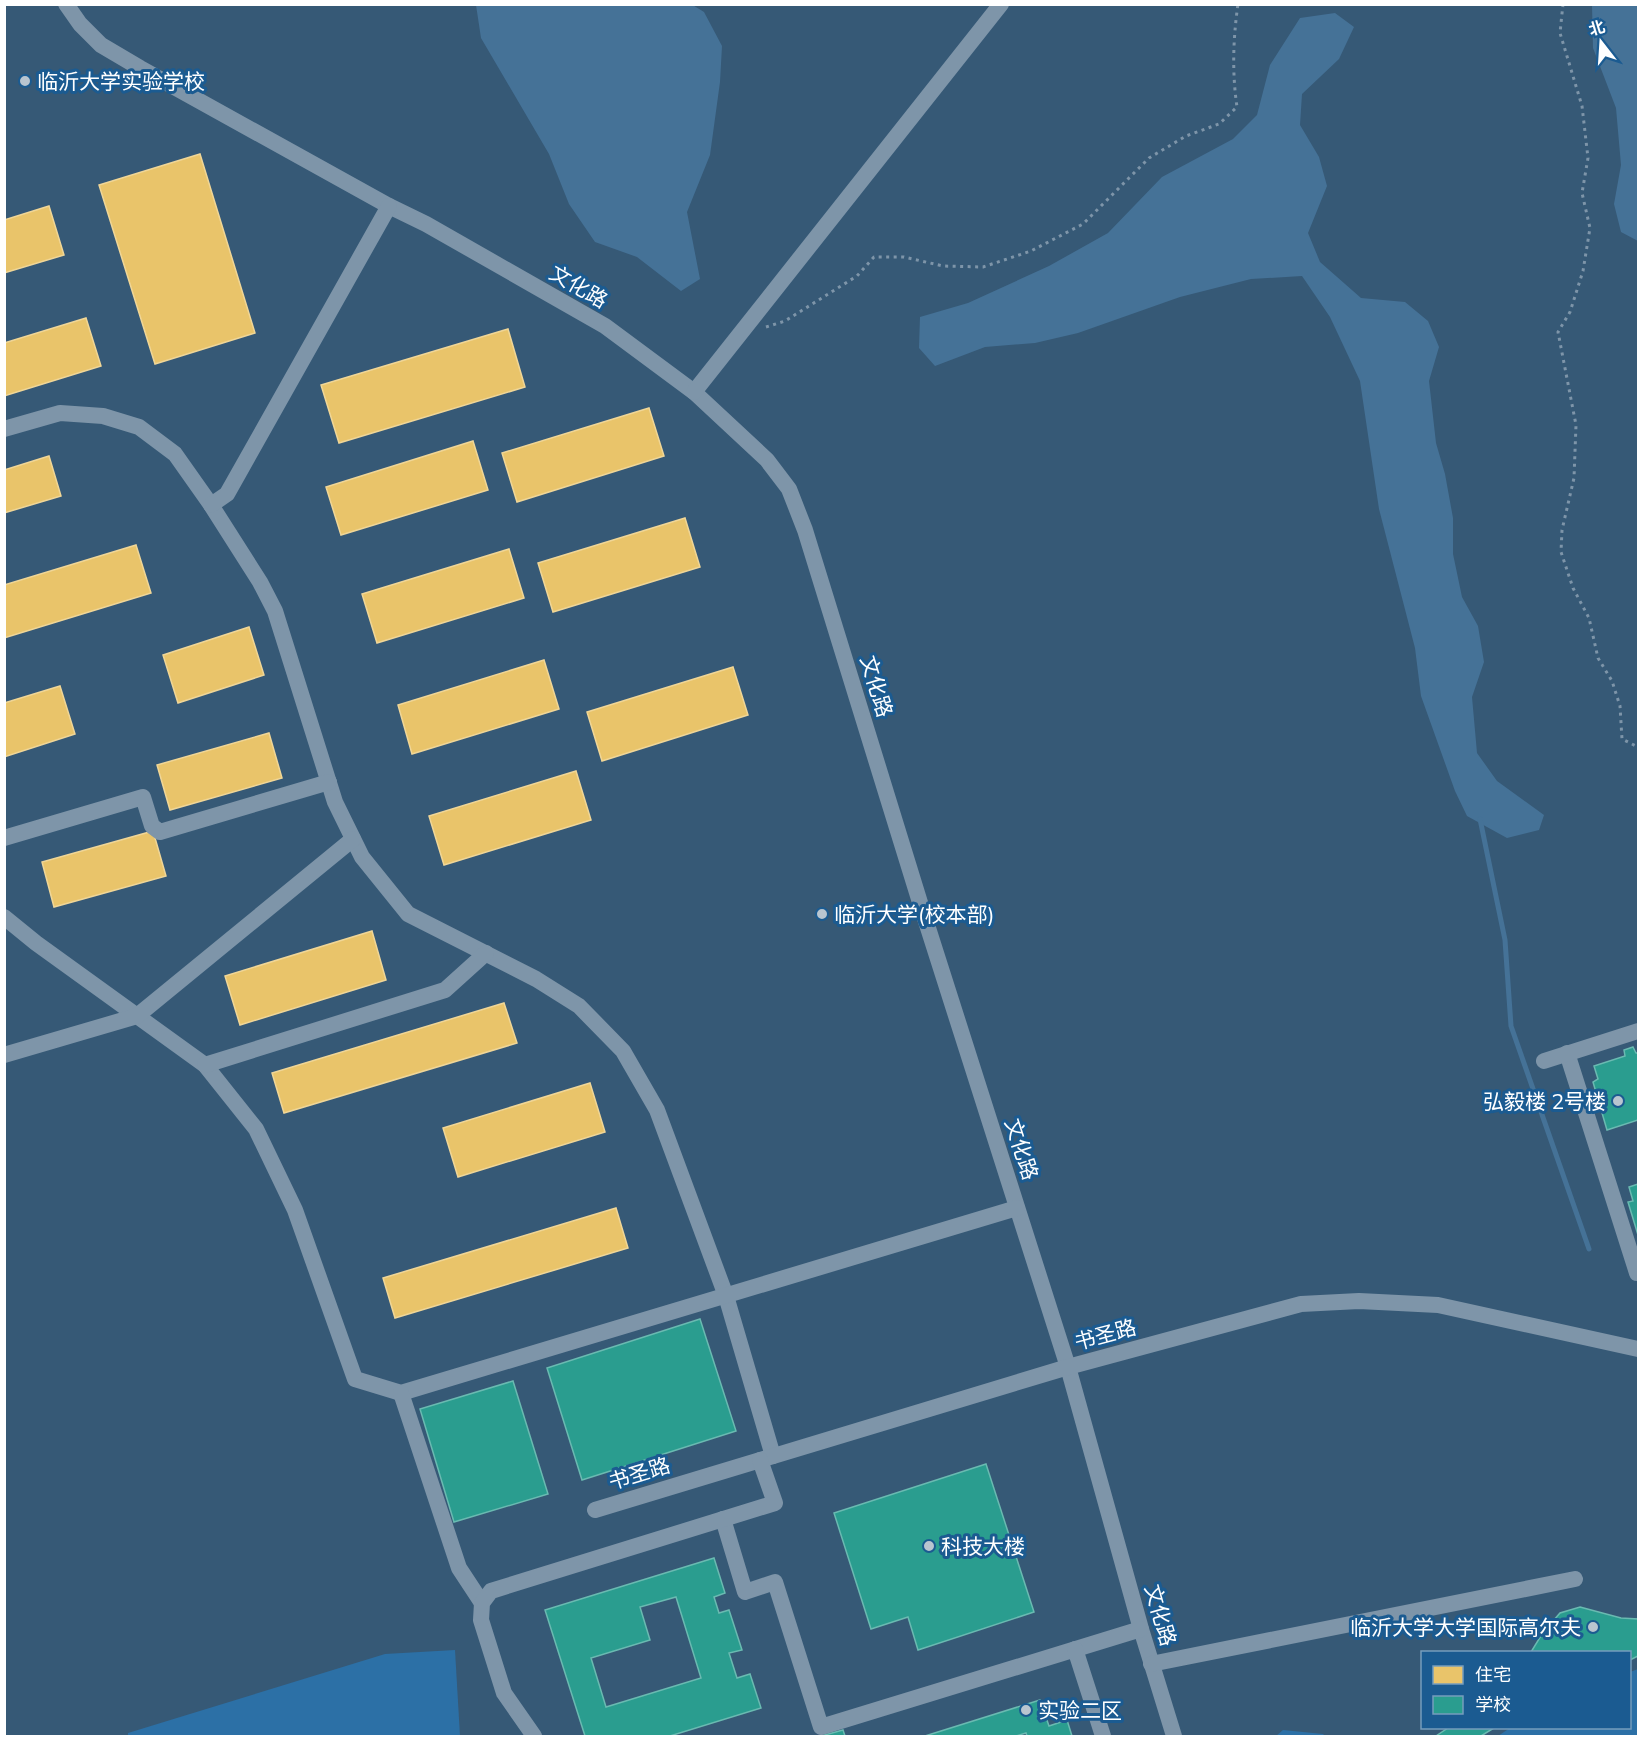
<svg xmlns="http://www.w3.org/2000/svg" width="1643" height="1741" font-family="Mulish,'Noto Sans SC',sans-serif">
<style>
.green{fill:#2c70a6}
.water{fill:#457297}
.homes{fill:#e9c46a;stroke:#f0d697;stroke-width:1.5}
.schools{fill:#2a9d8f;stroke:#6abab1;stroke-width:1.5;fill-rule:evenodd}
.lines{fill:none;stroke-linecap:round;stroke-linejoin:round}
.stream{stroke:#457297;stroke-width:5}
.path{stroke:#7e95a9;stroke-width:3;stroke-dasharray:3 4.5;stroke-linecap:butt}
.minor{stroke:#7e95a9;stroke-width:16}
.poi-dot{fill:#b9c5cf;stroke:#1b5b91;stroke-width:2}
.labels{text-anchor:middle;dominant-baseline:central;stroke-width:6;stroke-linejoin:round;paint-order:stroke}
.poi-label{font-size:21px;fill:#fff;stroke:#1b5b91;text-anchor:start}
.street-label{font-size:21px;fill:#fff;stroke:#1b5b91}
</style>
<rect width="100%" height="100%" fill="#365976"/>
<g class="green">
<polygon points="455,1650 460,1736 128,1736 128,1733 385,1654"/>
<polygon points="1638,1669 1638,1736 1498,1736 1510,1728 1630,1728 1630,1672"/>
<polygon points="1283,1730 1323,1734 1325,1736 1276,1736"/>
</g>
<g class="water">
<polygon points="691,4 704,12 722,46 720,82 710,155 687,212 700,279 681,291 637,257 595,242 569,204 549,154 481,38 476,5"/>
<polygon points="1592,5 1638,5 1638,241 1621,232 1614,204 1621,165 1616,108 1593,48"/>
<polygon points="1335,13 1354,27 1339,59 1302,94 1300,125 1319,157 1327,186 1308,233 1320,262 1361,298 1405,302 1428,321 1439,347 1429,381 1436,443 1445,474 1453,518 1453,554 1462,597 1478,626 1484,662 1472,697 1477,753 1497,781 1544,815 1539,830 1507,838 1467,816 1455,791 1421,696 1415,648 1379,509 1360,381 1330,317 1302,276 1251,279 1180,297 1078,333 1035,343 985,347 935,366 919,348 920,317 968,303 1049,266 1108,233 1162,177 1233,139 1257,115 1270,65 1300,18"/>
</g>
<g class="homes">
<polygon points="200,154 255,333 155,364 99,185"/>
<polygon points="49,206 64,255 4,273 4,220"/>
<polygon points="86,318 101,366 4,396 4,343"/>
<polygon points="508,329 525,387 339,443 321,385"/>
<polygon points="649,408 664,456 517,502 502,453"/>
<polygon points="473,441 488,490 341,535 326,487"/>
<polygon points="49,456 61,496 4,513 4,470"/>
<polygon points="685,518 700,567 553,612 538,563"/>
<polygon points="136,545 151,593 4,638 4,585"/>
<polygon points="509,549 524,598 377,643 362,594"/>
<polygon points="249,627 264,675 178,703 163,655"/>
<polygon points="544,660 559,709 412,754 398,705"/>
<polygon points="733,667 748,715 602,761 587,712"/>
<polygon points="60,686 75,734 4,757 4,703"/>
<polygon points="269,733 282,778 170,810 157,765"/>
<polygon points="576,771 591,820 444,865 429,816"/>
<polygon points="153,831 166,876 54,907 42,862"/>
<polygon points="372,931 386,980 240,1025 225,976"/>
<polygon points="504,1003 517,1043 284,1113 272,1073"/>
<polygon points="590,1083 605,1132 458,1177 443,1128"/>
<polygon points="616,1208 628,1248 395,1318 383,1278"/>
</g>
<g class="schools">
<polygon points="1633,1047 1636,1053 1638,1053 1638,1120 1607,1130 1593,1082 1598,1079 1594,1066 1625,1056 1624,1050"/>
<polygon points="1638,1184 1638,1235 1628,1202 1633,1201 1629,1187"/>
<polygon points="700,1319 736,1431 582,1480 547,1368"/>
<polygon points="513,1381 548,1494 454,1522 420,1409"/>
<polygon points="986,1464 1034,1612 918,1650 908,1617 871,1629 834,1513"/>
<path d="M714 1558 725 1593 714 1597 719 1613 729 1610 742 1650 729 1653 737 1678 750 1674 761 1708 670 1736H585L545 1610ZM676 1597 701 1678 606 1707 591 1658 650 1640 640 1607Z"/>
<polygon points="1580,1607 1621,1618 1638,1619 1638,1656 1630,1660 1630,1652 1531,1652 1542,1634 1560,1613"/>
<polygon points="1040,1700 1049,1726 1067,1720 1072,1736 1027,1736 1026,1733 1016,1736 925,1736"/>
<polygon points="1448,1728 1494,1728 1481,1736 1436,1736"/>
<polygon points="843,1730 845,1736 821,1736"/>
</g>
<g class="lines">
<polyline class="stream" points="1480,819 1505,940 1511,1026 1589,1249"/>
<g class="path">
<polyline points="1563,4 1560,33 1582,106 1588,158 1582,193 1590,228 1583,271 1570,312 1558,332 1576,425 1574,478 1562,530 1561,552 1573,588 1589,618 1598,658 1612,681 1620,706 1622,739 1638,747"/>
<path d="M766 327 785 321 857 276 874 257H904L943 266 983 267 1031 251 1083 224 1149 158 1186 136 1219 124 1237 107C1232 73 1233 39 1238 4"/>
</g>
<g class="minor">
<polyline points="66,4 80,24 101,45 140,68 389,206 426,224 605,326 694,392 767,460 789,489 805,530 922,909 1068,1367 1141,1629 1174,1736"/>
<polyline points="694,392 1001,4"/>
<polyline points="4,429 60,413 103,416 139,427 175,454 211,505 260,582 275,611 335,802 362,857 408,914 536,979 579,1006 623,1051 657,1110 726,1296 773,1456"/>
<polyline points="211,505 227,494 389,206"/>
<polyline points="4,838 143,797 152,826 160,832 329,782"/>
<polyline points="4,917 36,943 205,1065 256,1129 295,1210 355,1379 401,1393 1017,1208"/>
<polyline points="1567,1053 1637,1273 1638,1273"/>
<polyline points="4,1055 137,1016 353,839"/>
<polyline points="1544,1061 1638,1031"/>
<polyline points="205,1065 445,990 486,953"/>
<polyline points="401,1393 459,1568 482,1603"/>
<polyline points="595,1510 1068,1367 1301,1304 1359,1301 1438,1305 1638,1349"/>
<polyline points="723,1519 745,1592 775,1582 821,1727 1141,1629"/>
<polyline points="1075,1649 1103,1736"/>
<polyline points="1151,1664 1575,1579"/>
<polyline points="534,1736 504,1693 481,1620 482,1603 491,1591 775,1503 760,1460"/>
</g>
</g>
<g class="poi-dot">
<circle cx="25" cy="81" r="6"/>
<circle cx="822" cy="914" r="6"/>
<circle cx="1618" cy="1101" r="6"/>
<circle cx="929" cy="1546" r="6"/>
<circle cx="1593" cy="1627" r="6"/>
<circle cx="1026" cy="1710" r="6"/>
</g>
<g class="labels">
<g class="poi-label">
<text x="37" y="81">临沂大学实验学校</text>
<text x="834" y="914">临沂大学(校本部)</text>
<text x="1606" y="1101" text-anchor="end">弘毅楼 2号楼</text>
<text x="941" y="1546">科技大楼</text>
<text x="1581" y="1627" text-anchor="end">临沂大学大学国际高尔夫</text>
<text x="1038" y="1710">实验二区</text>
</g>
<g class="street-label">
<text transform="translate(579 286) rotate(30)">文化路</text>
<text transform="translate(877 686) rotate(73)">文化路</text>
<text transform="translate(1022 1149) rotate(72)">文化路</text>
<text transform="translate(1105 1334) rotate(-15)">书圣路</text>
<text transform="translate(639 1473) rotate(-17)">书圣路</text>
<text transform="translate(1161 1615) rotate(74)">文化路</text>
</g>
</g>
<rect width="1643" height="1741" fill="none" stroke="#ffffff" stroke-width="12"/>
<rect x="1421" y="1651" width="210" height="78" fill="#1b5b91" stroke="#769dbd" stroke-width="1.5"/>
<rect x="1433" y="1666" width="30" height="18" fill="#e9c46a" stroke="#769dbd" stroke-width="1.5"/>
<text x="1475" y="1681" font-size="18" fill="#ffffff">住宅</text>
<rect x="1433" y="1696" width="30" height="18" fill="#2a9d8f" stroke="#769dbd" stroke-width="1.5"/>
<text x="1475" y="1711" font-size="18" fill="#ffffff">学校</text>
<g transform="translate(1601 42) rotate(343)" stroke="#1b5b91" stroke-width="4.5" paint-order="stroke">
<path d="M0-4.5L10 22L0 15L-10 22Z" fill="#ffffff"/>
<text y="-9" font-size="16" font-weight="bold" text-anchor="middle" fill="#ffffff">北</text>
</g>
</svg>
